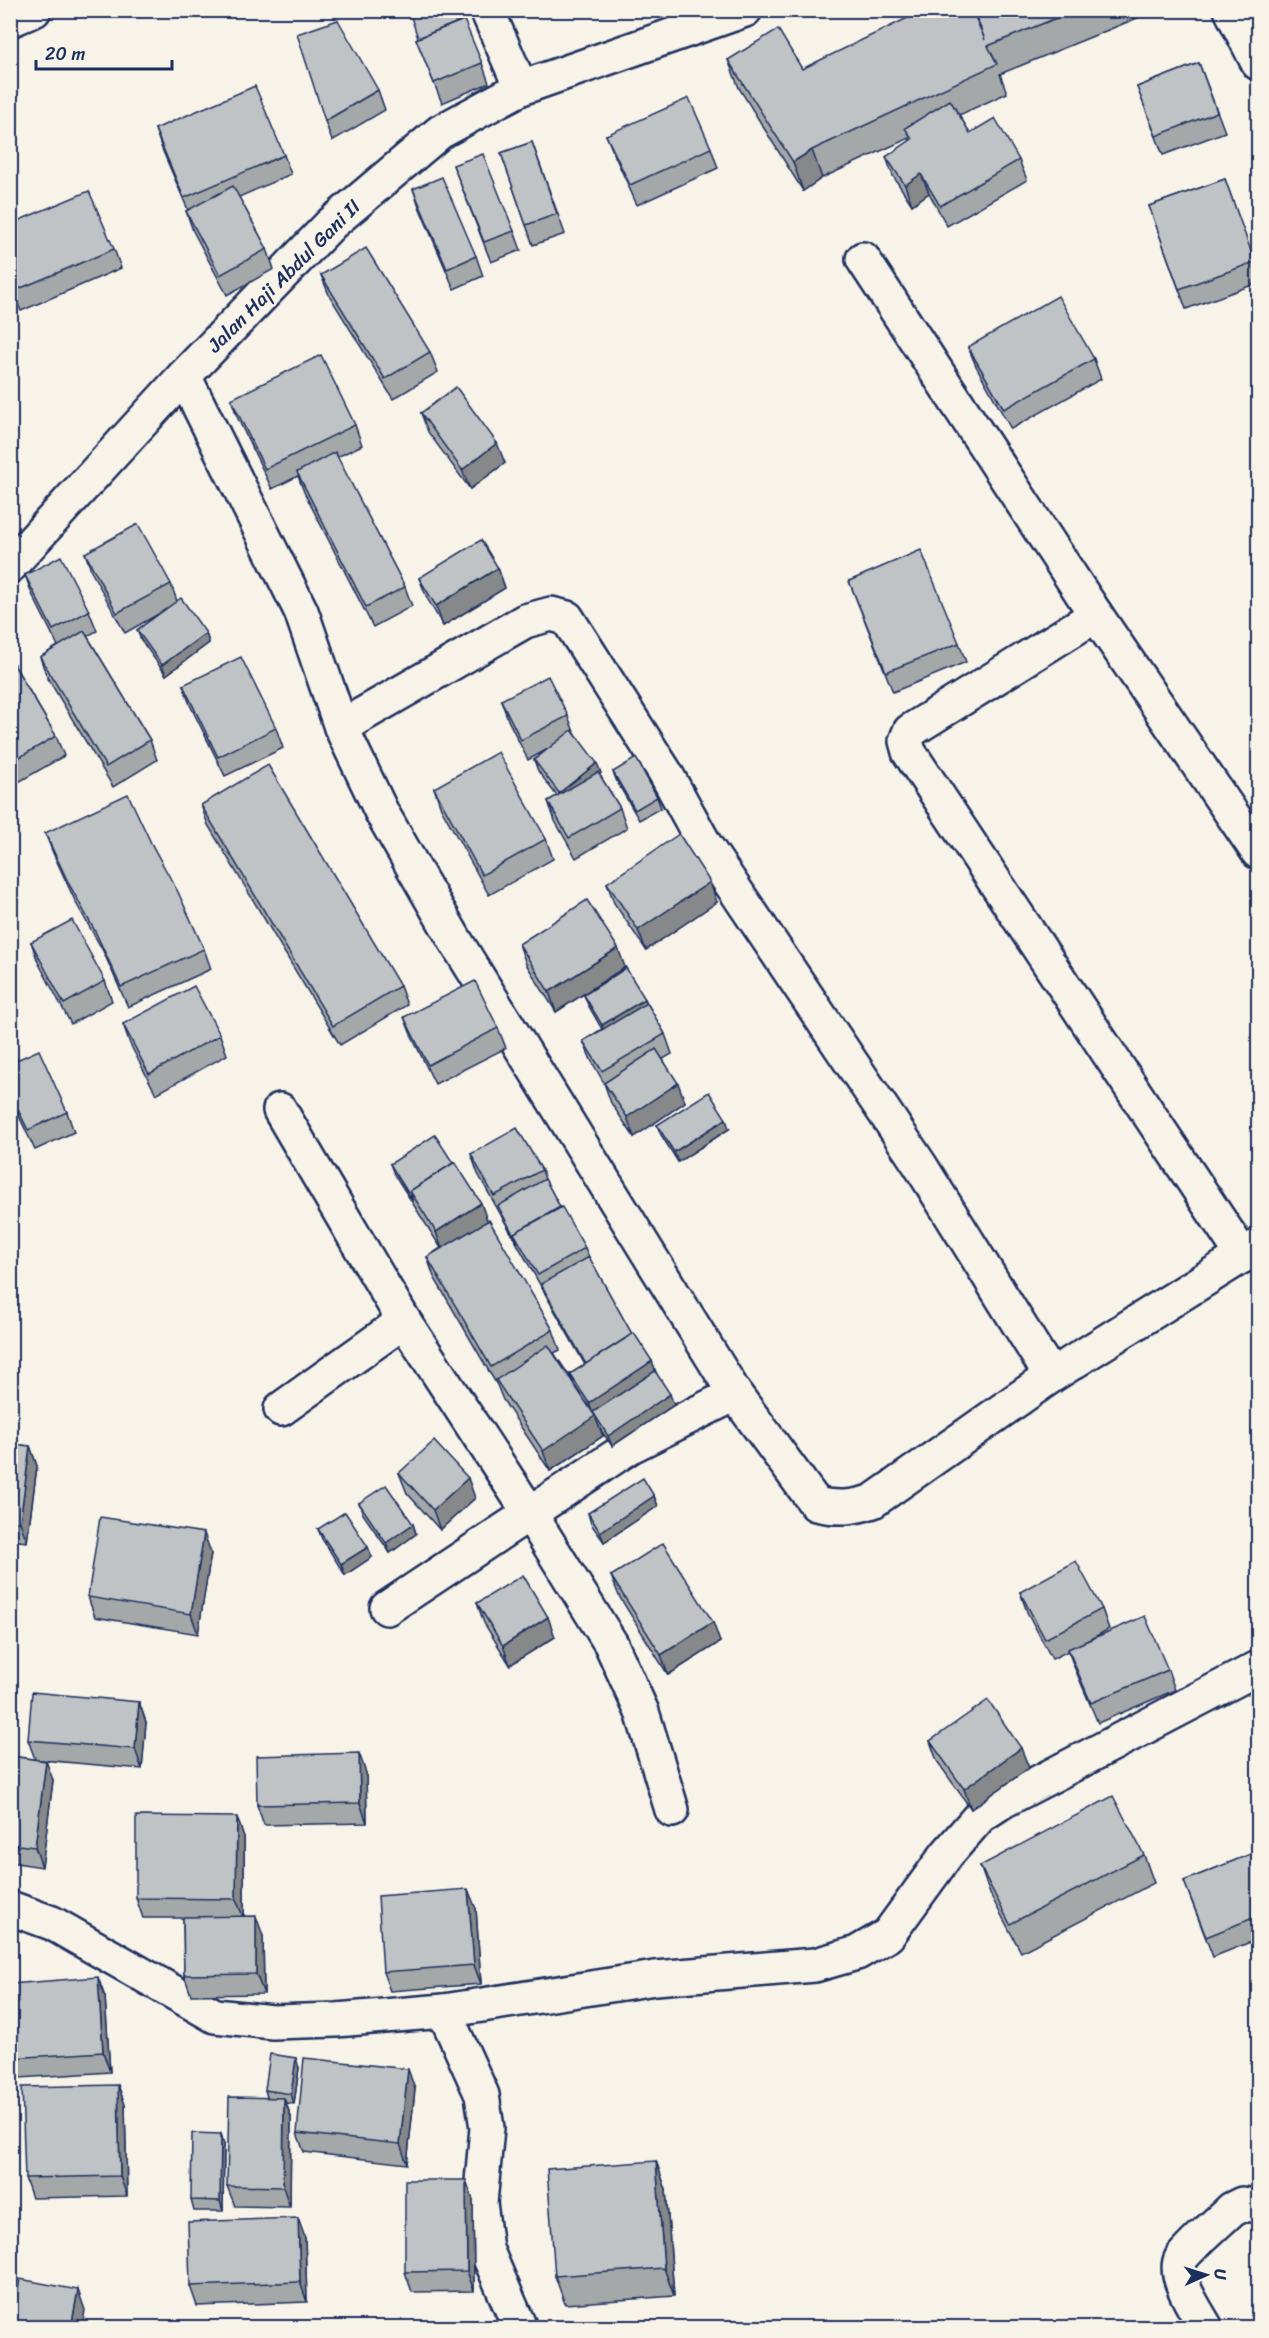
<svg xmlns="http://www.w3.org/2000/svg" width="1269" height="2338" font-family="Sriracha,sans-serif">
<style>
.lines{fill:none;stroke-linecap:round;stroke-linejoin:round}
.minor-casing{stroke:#1b2f5e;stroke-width:38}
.minor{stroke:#f7f3e8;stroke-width:33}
.wall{fill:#a5a8a9;stroke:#1b2f5e;stroke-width:1.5}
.shaded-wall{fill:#86888a;stroke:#1b2f5e;stroke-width:1.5}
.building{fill:#c0c3c5;stroke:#1b2f5e;stroke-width:1.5}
.labels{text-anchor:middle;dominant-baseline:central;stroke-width:4.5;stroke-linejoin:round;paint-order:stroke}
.street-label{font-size:20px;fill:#1b2f5e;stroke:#f7f3e8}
</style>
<rect width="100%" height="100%" fill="#f7f3e8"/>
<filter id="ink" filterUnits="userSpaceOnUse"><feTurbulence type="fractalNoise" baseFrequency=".0167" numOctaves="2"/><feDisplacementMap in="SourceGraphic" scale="12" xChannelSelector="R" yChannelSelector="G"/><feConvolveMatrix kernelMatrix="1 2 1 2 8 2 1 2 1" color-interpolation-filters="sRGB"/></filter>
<g filter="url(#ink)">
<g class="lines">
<g class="minor-casing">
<g id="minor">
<polyline points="487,10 521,88"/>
<polyline points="1231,10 1258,63"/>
<polyline points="10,20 34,10"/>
<polyline points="863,259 1096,615"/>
<path d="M184 376 301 611 341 727 382 813 455 940 735 1394 816 1504C837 1509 853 1508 873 1501L1051 1376 1258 1246"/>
<polyline points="10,566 184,376 331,224 440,132 521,88 745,10"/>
<polyline points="341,727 525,621 551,614 567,618 665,772 705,845 920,1165 1051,1376"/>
<polyline points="280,1110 404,1321 529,1512 611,1644 642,1712 672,1810"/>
<polyline points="1243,1256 909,752 906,741 910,731 1096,615 1258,852"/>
<polyline points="281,1409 404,1321"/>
<polyline points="387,1608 631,1446 735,1394"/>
<polyline points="10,1908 52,1923 215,2016 273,2022 336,2020 444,2011 655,1978 815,1965 857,1953 888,1935 947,1854 980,1816 1003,1801 1258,1668"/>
<polyline points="444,2011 482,2095 487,2128 480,2203 486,2249 520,2328"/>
<path d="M1206 2328C1197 2312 1172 2276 1181 2259 1186 2250 1222 2219 1232 2209L1242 2204 1258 2206"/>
</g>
</g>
<use href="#minor" class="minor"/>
</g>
<g class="wall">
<polygon points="974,10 1157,10 1000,74 1007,93 959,115 970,133 1019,160 1027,180 947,226 929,193 912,205 893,176 886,157 910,141 909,138 822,178 803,191 739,88 728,60 802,69 982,34"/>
<polygon points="458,22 482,63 489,83 442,103 416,39"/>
<polygon points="1199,63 1225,132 1163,155 1137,87"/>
<polygon points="378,90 385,110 332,141 325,121"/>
<polygon points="155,129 284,155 291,174 239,197 267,249 274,269 227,295 193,231 186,211 188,210 162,149"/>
<polygon points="606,135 711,148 718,168 637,205 614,154"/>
<polygon points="532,142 565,234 533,245 501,153"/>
<polygon points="453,165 514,231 521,250 491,262"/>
<polygon points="1225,179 1258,272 1258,283 1186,309 1149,206"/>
<polygon points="413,189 476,256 483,276 454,289 420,209"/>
<polygon points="10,224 114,249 121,268 21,311 10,285"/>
<polygon points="321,275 430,352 438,372 393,399 329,295"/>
<polygon points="968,347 1094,359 1101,379 1011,429 976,366"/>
<polygon points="231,399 355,425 362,445 337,457 405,587 412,606 373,627 304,492 298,476 272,489 238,419"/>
<polygon points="421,413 505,463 470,489 428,432"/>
<polygon points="85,553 171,584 177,601 206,633 209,643 166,675 141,640 137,630 162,612 125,633 92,573"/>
<polygon points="498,568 505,588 443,626 427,598 419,578"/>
<polygon points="25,575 89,611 97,631 87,636 150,740 157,760 113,787 47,677 40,657 58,646 32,594"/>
<polygon points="849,581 959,643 966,662 893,692"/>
<polygon points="10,658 56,736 64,756 10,787"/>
<polygon points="183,685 276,728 283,748 225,776 190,705"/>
<polygon points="501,700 568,716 574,732 601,773 599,774 620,808 627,828 576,858 555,821 548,801 557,796 538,771 534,760 548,749 528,760 508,720"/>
<polygon points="613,772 657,797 661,808 639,820 617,782"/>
<polygon points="434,788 546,839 553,859 489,895 441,808"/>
<polygon points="201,805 400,986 407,1005 340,1045 208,825"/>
<polygon points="45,833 152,845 204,949 211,969 128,1007 103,951 76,903 53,853"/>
<polygon points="607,883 717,902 646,950 614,903"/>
<polygon points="31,942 105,981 112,1001 71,1024 38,962"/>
<polygon points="519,944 625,967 556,1012 526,964"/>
<polygon points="584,995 645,999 647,1003 665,1034 672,1054 663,1059 685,1102 634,1137 611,1103 604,1083 591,1060 583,1041 602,1029 588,1005"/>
<polygon points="404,1017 498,1028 506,1048 435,1084 412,1037"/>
<polygon points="123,1024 220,1035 227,1055 156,1094 130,1044"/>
<polygon points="10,1063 67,1112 74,1132 35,1150 10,1097"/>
<polygon points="657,1125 729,1129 678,1162 661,1135"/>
<polygon points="471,1154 542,1170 545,1179 560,1207 585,1248 589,1257 632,1334 652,1361 655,1371 674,1405 612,1446 600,1429 603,1436 550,1471 503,1400 497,1385 434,1277 427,1257 441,1248 394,1174 390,1164 487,1221 553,1330 560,1350 554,1353 574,1383 570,1374 585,1365 478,1174"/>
<polygon points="10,1444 30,1446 37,1466 27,1542 10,1540"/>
<polygon points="399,1473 475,1498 440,1530 407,1493"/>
<polygon points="654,1496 658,1506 604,1542 591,1524 588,1513"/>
<polygon points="359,1503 413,1524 416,1534 390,1553 363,1514"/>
<polygon points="318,1529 372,1557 345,1575 322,1539"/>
<polygon points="211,1553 198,1634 95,1617 88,1597"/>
<polygon points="611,1576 720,1642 668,1675 619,1596"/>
<polygon points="1020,1592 1102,1609 1109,1629 1083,1643 1168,1670 1175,1690 1098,1723 1075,1669 1068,1651 1052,1659 1027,1612"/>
<polygon points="477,1603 555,1637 510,1665 484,1623"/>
<polygon points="139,1702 146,1722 142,1769 41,1760 53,1780 42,1867 10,1862 10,1756 35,1759 28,1740"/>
<polygon points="930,1741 1029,1768 971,1809 937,1761"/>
<polygon points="366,1773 367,1823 264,1825 257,1805"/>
<polygon points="244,1837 244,1916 263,1936 264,1994 191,1995 184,1975 183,1918 143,1918 136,1898"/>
<polygon points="1258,1851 1258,1939 1213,1957 1184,1881"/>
<polygon points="1144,1855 1154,1883 1021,1952 990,1894 980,1866"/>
<polygon points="476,1909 481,1984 390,1991 383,1972"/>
<polygon points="105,1997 110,2072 19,2078 12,2058"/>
<polygon points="299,2068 294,2104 286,2103 291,2117 290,2207 235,2206 227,2186 267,2097 265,2090"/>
<polygon points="118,2085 125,2105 127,2196 32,2198 25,2178"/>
<polygon points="415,2089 407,2164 304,2152 297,2133"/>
<polygon points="221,2134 224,2144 223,2211 194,2211 191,2200"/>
<polygon points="656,2161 666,2190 674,2296 565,2304 555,2276"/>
<polygon points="473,2200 474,2291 412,2292 405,2272"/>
<polygon points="305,2238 307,2302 197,2306 190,2286"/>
</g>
<g class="shaded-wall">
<polygon points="812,150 822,178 803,191 793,162"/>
<polygon points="921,174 929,193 912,205 905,185"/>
<polygon points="497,443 505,463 470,489 462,470"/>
<polygon points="498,568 505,588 443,626 436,606"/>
<polygon points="206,633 209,643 166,675 162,665"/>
<polygon points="597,763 601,773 563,803 559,793"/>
<polygon points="710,882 717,902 646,950 638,930"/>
<polygon points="618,948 625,967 556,1012 549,992"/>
<polygon points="645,999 649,1009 606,1035 602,1025"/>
<polygon points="678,1083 685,1102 634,1137 627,1117"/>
<polygon points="726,1119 729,1129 678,1162 674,1152"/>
<polygon points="481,1203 488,1223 443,1252 436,1232"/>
<polygon points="652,1361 659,1381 596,1419 603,1436 550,1471 543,1451 592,1412 589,1403"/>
<polygon points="670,1394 674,1405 612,1446 608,1436"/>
<polygon points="30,1446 37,1466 27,1542 20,1522"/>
<polygon points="468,1478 475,1498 440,1530 433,1510"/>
<polygon points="654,1496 658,1506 604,1542 600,1532"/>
<polygon points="413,1524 416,1534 390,1553 386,1543"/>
<polygon points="204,1533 211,1553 198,1634 191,1614"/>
<polygon points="368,1547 372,1557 345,1575 341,1564"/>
<polygon points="548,1617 555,1637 510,1665 503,1646"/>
<polygon points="713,1622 720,1642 668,1675 661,1655"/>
<polygon points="139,1702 146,1722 142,1769 135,1749"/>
<polygon points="1021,1748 1029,1768 971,1809 964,1789"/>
<polygon points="359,1753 366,1773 367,1823 360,1803"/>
<polygon points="46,1761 53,1780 42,1867 35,1847"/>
<polygon points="237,1817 244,1837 244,1919 236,1899"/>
<polygon points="468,1889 476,1909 481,1984 474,1965"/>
<polygon points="256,1916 263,1936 264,1994 256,1974"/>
<polygon points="98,1977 105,1997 110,2072 103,2052"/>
<polygon points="296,2058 299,2068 294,2104 291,2094"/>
<polygon points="408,2069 415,2089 407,2164 400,2144"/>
<polygon points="118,2085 125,2105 127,2196 120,2176"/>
<polygon points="284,2098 291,2117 290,2207 283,2187"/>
<polygon points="221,2134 224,2144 223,2211 220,2201"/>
<polygon points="656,2161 666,2190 674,2296 664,2268"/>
<polygon points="466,2180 473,2200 474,2291 467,2271"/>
<polygon points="298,2218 305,2238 307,2302 300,2282"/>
<polygon points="78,2290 85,2310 82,2328 71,2328"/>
</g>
<g class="building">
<polygon points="422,10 454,10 458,22 418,38 410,14"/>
<polygon points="924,10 972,10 985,40 974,10 1076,10 988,46 997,64 812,150 793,162 728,60 778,29 802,69"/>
<polygon points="338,20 378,90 325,121 297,34"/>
<polygon points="464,20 482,63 434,83 416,39"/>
<polygon points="1199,63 1217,112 1156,136 1137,87"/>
<polygon points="255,86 284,155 184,198 155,129"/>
<polygon points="689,98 711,148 630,185 606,135"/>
<polygon points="950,100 970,133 995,118 1019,160 940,206 921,174 905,185 886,157 912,139 905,128"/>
<polygon points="532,142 557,214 526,225 501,153"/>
<polygon points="483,154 514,231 484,242 453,165"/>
<polygon points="442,177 476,256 447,269 413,189"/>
<polygon points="1225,179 1255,262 1179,289 1149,206"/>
<polygon points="233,186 267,249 220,275 186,211"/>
<polygon points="89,191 114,249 14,291 10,283 10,224"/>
<polygon points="366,248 430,352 385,379 321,275"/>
<polygon points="1058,296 1094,359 1004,409 968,347"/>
<polygon points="321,355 355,425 265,469 231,399"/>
<polygon points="456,387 497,443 462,470 421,413"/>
<polygon points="335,452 405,587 366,607 297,472"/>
<polygon points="138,524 171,584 117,613 85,553"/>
<polygon points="481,540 498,568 436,606 419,578"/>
<polygon points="921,550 959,643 886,672 849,581"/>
<polygon points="61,556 89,611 53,630 25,575"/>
<polygon points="181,598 206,633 162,665 137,630"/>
<polygon points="84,631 150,740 106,767 40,657"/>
<polygon points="241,657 276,728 218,757 183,685"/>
<polygon points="10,658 56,736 10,763"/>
<polygon points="548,676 568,716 521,740 501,700"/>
<polygon points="572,730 597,763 559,793 534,760"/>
<polygon points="498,752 546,839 482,875 434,788"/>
<polygon points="636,758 657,797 635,810 613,772"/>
<polygon points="268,765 400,986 333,1026 201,805"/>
<polygon points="598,772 620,808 569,838 548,801"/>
<polygon points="128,794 152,845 178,892 204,949 121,987 95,931 69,884 45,833"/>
<polygon points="679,834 710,882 638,930 607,883"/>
<polygon points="587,900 618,948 549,992 519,944"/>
<polygon points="72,920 105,981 64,1004 31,942"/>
<polygon points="626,968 645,999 602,1025 584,995"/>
<polygon points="475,981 498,1028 428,1065 404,1017"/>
<polygon points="194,986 220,1035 149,1074 123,1024"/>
<polygon points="647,1003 665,1034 602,1071 583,1041"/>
<polygon points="656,1049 678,1083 627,1117 604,1083"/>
<polygon points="39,1050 67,1112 28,1130 10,1093 10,1063"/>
<polygon points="709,1092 726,1119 674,1152 657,1125"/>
<polygon points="517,1128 542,1170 494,1196 471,1154"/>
<polygon points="435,1135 453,1163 410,1191 413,1201 390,1164"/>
<polygon points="455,1162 481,1203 436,1232 410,1191"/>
<polygon points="545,1179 560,1207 514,1233 518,1243 498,1206"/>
<polygon points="562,1207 585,1248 538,1275 514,1233"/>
<polygon points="489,1220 553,1330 491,1367 427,1257"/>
<polygon points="589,1257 632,1334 586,1364 541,1284"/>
<polygon points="634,1333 652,1361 589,1403 570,1374"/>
<polygon points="548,1345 595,1416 543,1451 496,1380"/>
<polygon points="655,1371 670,1394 608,1436 593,1412"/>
<polygon points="434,1441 468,1478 433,1510 399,1473"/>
<polygon points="10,1444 30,1446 20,1522 10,1521"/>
<polygon points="643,1478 654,1496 600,1532 588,1513"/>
<polygon points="386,1485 413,1524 386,1543 359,1503"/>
<polygon points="345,1512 368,1547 341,1564 318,1529"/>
<polygon points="100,1517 204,1533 191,1614 88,1597"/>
<polygon points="663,1543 713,1622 661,1655 611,1576"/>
<polygon points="1076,1561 1102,1609 1045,1639 1020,1592"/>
<polygon points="523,1575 548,1617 503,1646 477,1603"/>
<polygon points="1145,1616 1168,1670 1091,1703 1068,1649"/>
<polygon points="32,1692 139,1702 135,1749 28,1740"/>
<polygon points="988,1700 1021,1748 964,1789 930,1741"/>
<polygon points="359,1753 360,1803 257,1805 256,1756"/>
<polygon points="10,1756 46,1761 35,1847 10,1844"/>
<polygon points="1113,1796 1144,1855 1010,1924 980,1866"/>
<polygon points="136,1816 237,1817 236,1899 136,1898"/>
<polygon points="1258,1851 1258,1916 1206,1937 1184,1881"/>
<polygon points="468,1889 474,1965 383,1972 378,1896"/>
<polygon points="256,1916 256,1974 184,1975 183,1917"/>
<polygon points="98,1977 103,2052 12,2058 10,2039 10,1984"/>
<polygon points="270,2054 296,2058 291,2094 265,2090"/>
<polygon points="304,2058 408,2069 400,2144 297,2133"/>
<polygon points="118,2085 120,2176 25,2178 22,2087"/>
<polygon points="229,2097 284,2098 283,2187 227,2186"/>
<polygon points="192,2133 221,2134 220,2201 191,2200"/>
<polygon points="656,2161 664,2268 555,2276 547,2169"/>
<polygon points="405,2180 466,2180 467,2271 405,2272"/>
<polygon points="298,2218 300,2282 190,2286 188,2222"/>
<polygon points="20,2279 78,2290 71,2328 11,2328"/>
</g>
</g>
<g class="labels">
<g class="street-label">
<text transform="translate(284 276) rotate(-45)">Jalan Haji Abdul Gani II</text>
</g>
</g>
<rect width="1269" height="2338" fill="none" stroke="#f7f3e8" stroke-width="36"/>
<rect x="18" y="18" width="1233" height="2302" fill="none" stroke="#1b2f5e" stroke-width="2" filter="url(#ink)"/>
<g transform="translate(1206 2275) rotate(87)" stroke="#f7f3e8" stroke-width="4.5" paint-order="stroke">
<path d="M0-4.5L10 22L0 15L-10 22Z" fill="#1b2f5e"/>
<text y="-9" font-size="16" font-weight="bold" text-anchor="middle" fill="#1b2f5e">U</text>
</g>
<path d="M36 60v9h136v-9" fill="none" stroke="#1b2f5e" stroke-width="3"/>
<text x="45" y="60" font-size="18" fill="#1b2f5e" stroke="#f7f3e8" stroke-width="4.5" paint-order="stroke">20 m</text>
</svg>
